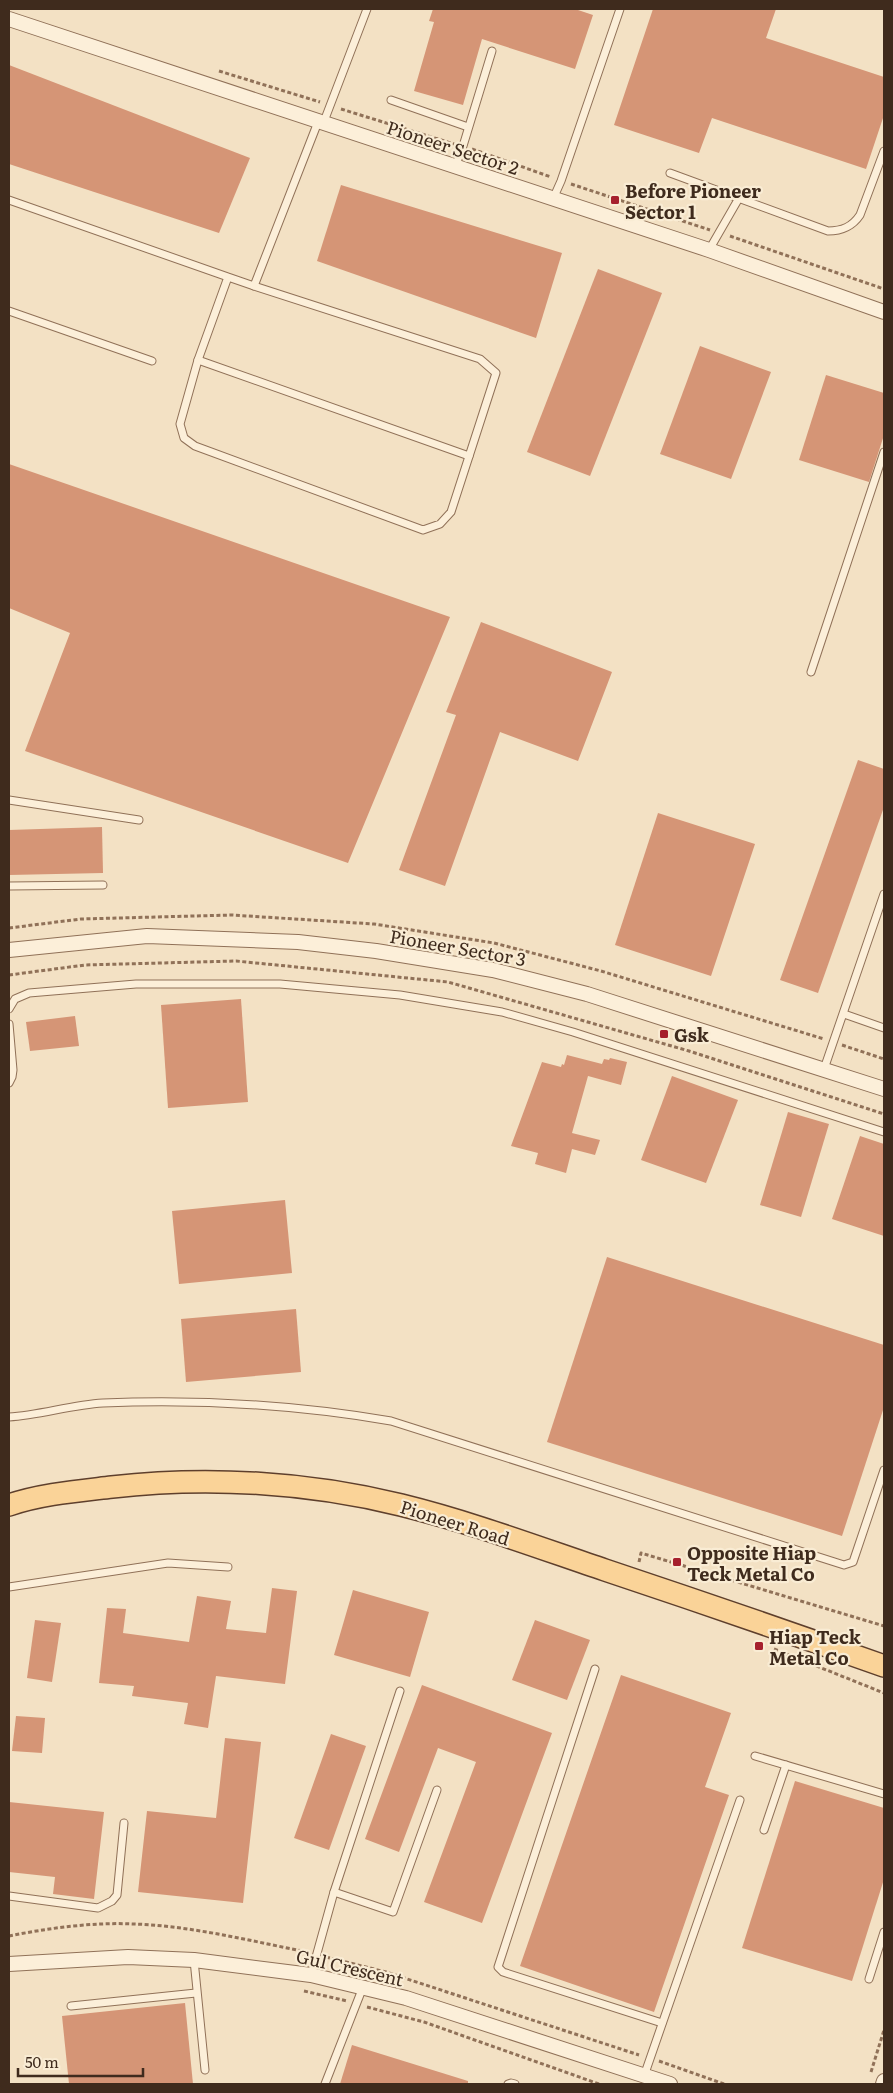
<svg xmlns="http://www.w3.org/2000/svg" width="893" height="2093" font-family="Literata,serif">
<style>
.building{fill:#d59576}
.lines{fill:none;stroke-linecap:round;stroke-linejoin:round}
.service-casing{stroke:#907158;stroke-width:9}
.minor-casing{stroke:#907158;stroke-width:16}
.primary-casing{stroke:#5e3f2c;stroke-width:24}
.path{stroke:#907158;stroke-width:3;stroke-dasharray:4 2.5;stroke-linecap:butt}
.service{stroke:#fcefd9;stroke-width:7}
.minor{stroke:#fcefd9;stroke-width:14}
.primary{stroke:#fad398;stroke-width:21}
.poi-dot{fill:#a6202d;stroke:#f9ecd4;stroke-width:2}
.labels{text-anchor:middle;dominant-baseline:central;stroke-width:4.5;stroke-linejoin:round;paint-order:stroke}
.street-label{font-size:18px;fill:#3f2b1d;stroke:#f9ecd4}
.poi-label{font-size:18px;font-weight:bold;fill:#3f2b1d;stroke:#f9ecd4;text-anchor:start}
</style>
<rect width="100%" height="100%" fill="#f3e1c4"/>
<g class="building">
<polygon points="433,9 575,9 593,15 575,69 482,39 463,105 414,91 434,22 429,21"/>
<polygon points="653,9 776,9 766,38 884,77 884,115 866,169 712,118 699,153 614,125"/>
<polygon points="9,65 250,158 219,233 9,164"/>
<polygon points="341,185 562,253 536,338 317,261"/>
<polygon points="598,269 662,293 590,476 527,452"/>
<polygon points="700,346 771,372 731,479 660,454"/>
<polygon points="826,375 884,393 884,435 869,482 799,460"/>
<polygon points="9,464 450,617 348,863 25,751 70,633 9,608"/>
<polygon points="481,622 612,672 578,761 500,732 445,886 399,870 456,715 446,712"/>
<polygon points="858,760 884,769 884,807 818,993 780,980"/>
<polygon points="658,813 755,844 711,976 615,945"/>
<polygon points="102,827 103,873 9,875 9,830"/>
<polygon points="241,999 248,1102 168,1108 161,1005"/>
<polygon points="75,1016 79,1046 30,1051 26,1022"/>
<polygon points="567,1055 602,1064 604,1059 609,1060 610,1058 627,1062 621,1085 588,1076 572,1133 600,1140 595,1155 572,1149 566,1173 535,1164 538,1153 511,1146 542,1062 561,1067 562,1064 564,1065"/>
<polygon points="672,1076 738,1100 706,1183 641,1160"/>
<polygon points="788,1112 829,1124 801,1217 760,1205"/>
<polygon points="860,1136 884,1144 884,1236 832,1219"/>
<polygon points="285,1200 292,1273 179,1284 172,1211"/>
<polygon points="607,1257 884,1345 884,1407 842,1536 547,1442"/>
<polygon points="296,1309 301,1372 186,1382 181,1319"/>
<polygon points="272,1588 297,1591 285,1684 216,1676 208,1728 184,1724 188,1703 132,1696 134,1686 99,1683 107,1608 126,1609 123,1633 189,1642 197,1596 231,1601 226,1629 266,1633"/>
<polygon points="353,1590 429,1612 410,1677 334,1655"/>
<polygon points="35,1620 61,1623 52,1682 27,1678"/>
<polygon points="535,1620 590,1640 567,1700 512,1680"/>
<polygon points="621,1675 731,1713 705,1787 729,1795 654,2012 520,1966"/>
<polygon points="422,1685 552,1733 482,1923 424,1902 476,1762 438,1748 399,1852 365,1839"/>
<polygon points="16,1716 45,1718 42,1753 12,1751"/>
<polygon points="331,1734 366,1746 329,1850 294,1838"/>
<polygon points="225,1738 261,1742 243,1903 138,1892 147,1811 216,1818"/>
<polygon points="795,1781 884,1808 884,1879 852,1981 742,1948"/>
<polygon points="9,1802 104,1812 94,1899 53,1894 55,1877 9,1872"/>
<polygon points="185,2003 193,2084 69,2084 62,2016"/>
<polygon points="352,2045 468,2081 468,2084 340,2084"/>
</g>
<g class="lines">
<g class="service-casing">
<g id="service">
<polyline points="391,100 468,127"/>
<polyline points="323,124 367,9"/>
<polyline points="455,167 463,146 492,51"/>
<path d="M670 173 828 231C842 231 852 227 860 215L884 151"/>
<polyline points="553,199 561,181 620,9"/>
<polyline points="9,200 228,277 254,286 480,359 496,373 451,512 440,524 423,530 195,446 184,438 180,424 198,360 228,277"/>
<polyline points="709,250 739,198"/>
<polyline points="254,286 318,122"/>
<polyline points="9,311 152,361"/>
<polyline points="198,360 469,456"/>
<polyline points="811,672 884,452"/>
<polyline points="9,800 139,820"/>
<polyline points="9,886 103,885"/>
<polyline points="9,1009 15,999 29,993 136,984 280,984 400,995 502,1012 573,1032 884,1132"/>
<polyline points="844,1014 884,1028"/>
<polyline points="9,1024 13,1070 12,1077 9,1083"/>
<polyline points="824,1069 884,894"/>
<path d="M9 1417C40 1415 71 1405 103 1403 199 1399 297 1405 391 1421L844 1565 853 1562 884 1470"/>
<polyline points="9,1587 168,1563 228,1567"/>
<polyline points="595,1669 498,1967 503,1972 662,2023"/>
<polyline points="755,1756 884,1794"/>
<polyline points="764,1830 786,1765"/>
<polyline points="334,1892 393,1912 437,1790"/>
<polyline points="9,1896 98,1908 112,1901 117,1895 124,1823"/>
<polyline points="194,1960 205,2070"/>
<polyline points="311,1975 334,1892 400,1691"/>
<polyline points="869,1979 884,1932"/>
<polyline points="71,2006 196,1993"/>
<polyline points="644,2076 740,1800"/>
<polyline points="325,2084 363,1987"/>
<polyline points="508,2084 511,2083 515,2084"/>
</g>
</g>
<g class="minor-casing">
<g id="minor">
<polyline points="9,19 709,250 884,312"/>
<polyline points="9,950 147,936 298,942 376,951 493,970 587,994 884,1089"/>
<polyline points="9,1964 128,1957 194,1960 311,1975 406,1998 670,2084"/>
<polyline points="883,2084 884,2081"/>
</g>
</g>
<g class="primary-casing">
<path id="primary" d="M9 1505C41 1494 78 1491 112 1487 207 1476 308 1482 401 1505 470 1522 537 1547 605 1570 698 1601 791 1633 884 1666"/>
</g>
<g class="path">
<polyline points="219,71 320,102"/>
<polyline points="341,109 454,144"/>
<polyline points="472,149 551,177"/>
<polyline points="571,184 710,230"/>
<polyline points="730,236 884,289"/>
<polyline points="9,928 81,919 232,915 374,924 494,943 601,971 824,1039"/>
<polyline points="9,975 85,965 236,961 448,982 689,1051 884,1114"/>
<polyline points="842,1045 884,1059"/>
<polyline points="639,1562 641,1553 884,1626"/>
<polyline points="774,1649 884,1693"/>
<path d="M9 1936C49 1928 93 1922 134 1924 192 1926 251 1941 307 1952"/>
<polyline points="326,1957 386,1972 639,2055"/>
<polyline points="304,1991 347,2001"/>
<polyline points="367,2007 424,2022 599,2084"/>
<polyline points="659,2061 724,2084"/>
<polyline points="871,2072 884,2030"/>
</g>
<use href="#service" class="service"/>
<use href="#minor" class="minor"/>
<use href="#primary" class="primary"/>
</g>
<g class="poi-dot">
<rect x="610" y="195" width="10" height="10" rx="2.5"/>
<rect x="659" y="1029" width="10" height="10" rx="2.5"/>
<rect x="672" y="1557" width="10" height="10" rx="2.5"/>
<rect x="754" y="1641" width="10" height="10" rx="2.5"/>
</g>
<g class="labels">
<g class="street-label">
<text transform="translate(453 147) rotate(18)">Pioneer Sector 2</text>
<text transform="translate(458 947) rotate(10)">Pioneer Sector 3</text>
<text transform="translate(455 1522) rotate(17)">Pioneer Road</text>
<text transform="translate(350 1967) rotate(13)">Gul Crescent</text>
</g>
<g class="poi-label">
<text x="625" y="190">Before Pioneer<tspan x="625" dy="21">Sector 1</tspan></text>
<text x="674" y="1034">Gsk</text>
<text x="687" y="1552">Opposite Hiap<tspan x="687" dy="21">Teck Metal Co</tspan></text>
<text x="769" y="1636">Hiap Teck<tspan x="769" dy="21">Metal Co</tspan></text>
</g>
</g>
<rect width="893" height="2093" fill="none" stroke="#3f2b1d" stroke-width="20"/>
<path d="M18 2068v8h125v-8" fill="none" stroke="#3f2b1d" stroke-width="2.5"/>
<text x="25" y="2068" font-size="15" fill="#3f2b1d" stroke="#f9ecd4" stroke-width="4" paint-order="stroke">50 m</text>
</svg>
